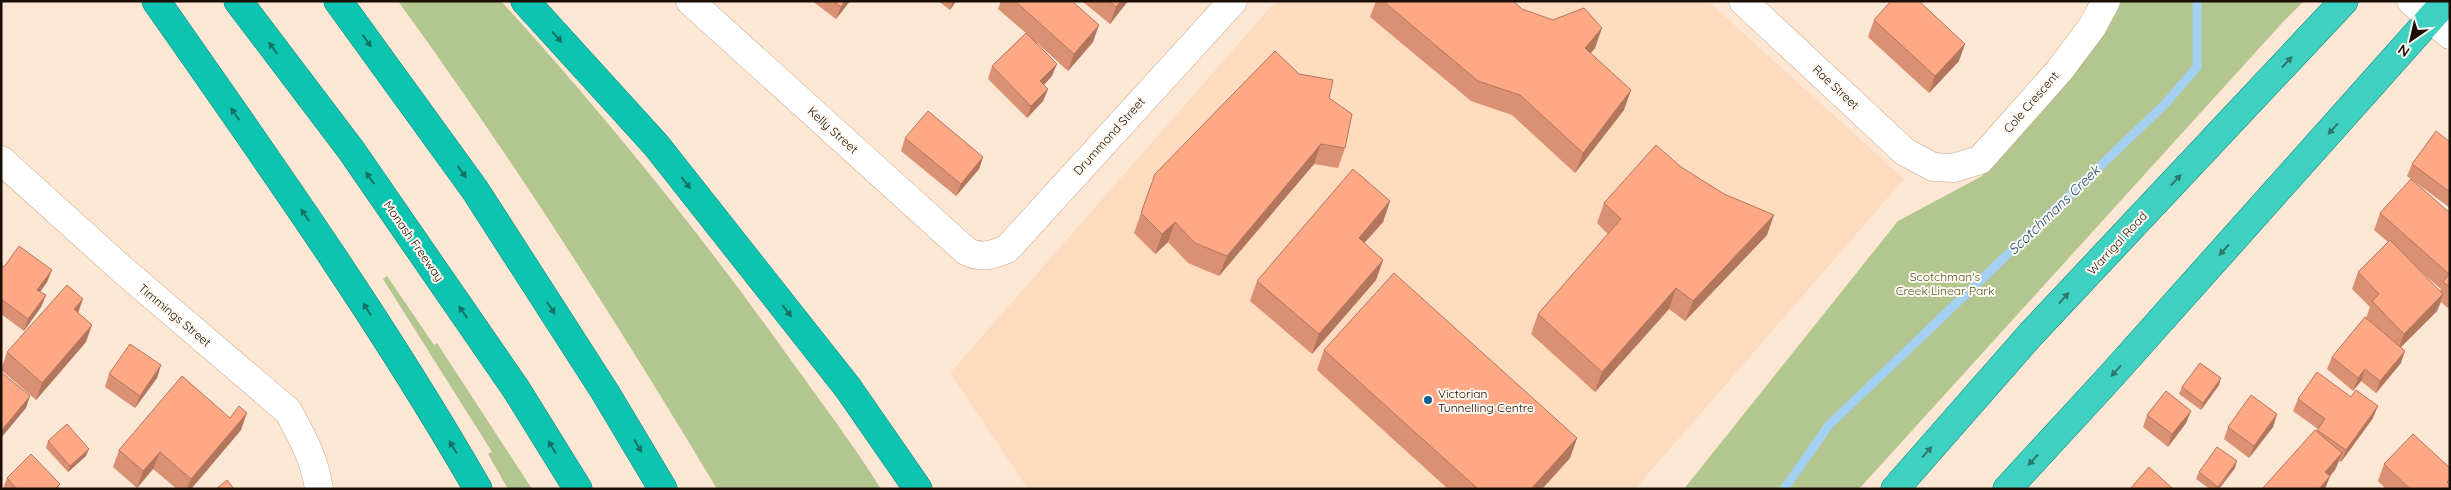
<svg xmlns="http://www.w3.org/2000/svg" width="2451" height="490" font-family="Quicksand,sans-serif">
<style>
.built{fill:#fddbbf}
.green{fill:#b4c690}
.lines{fill:none;stroke-linecap:round;stroke-linejoin:round}
.stream{stroke:#a4d0f2;stroke-width:9}
.minor-casing{stroke:#c8a689;stroke-width:29}
.tertiary-casing{stroke:#c8a689;stroke-width:29}
.trunk-casing{stroke:#128475;stroke-width:29}
.motorway-casing{stroke:#128475;stroke-width:29}
.minor{stroke:#fff;stroke-width:28}
.tertiary{stroke:#fff;stroke-width:28}
.trunk{stroke:#3ed0c0;stroke-width:28}
.motorway{stroke:#0dc4b1;stroke-width:28}
.wall{fill:#da9072;fill-rule:evenodd}
.shaded-wall{fill:#b2765d}
.building{fill:#fea885;stroke:#b2765d}
.oneway{fill:#137264}
.oneway2{fill:#2e796c}
.poi-dot{fill:#0d6192;stroke:#fef7f0;stroke-width:2}
.labels{text-anchor:middle;dominant-baseline:central;stroke-width:4;stroke-linejoin:round;paint-order:stroke}
.street-label{font-size:12px;fill:#1a0e05;stroke:#fef7f0}
.park-label{font-size:12px;fill:#4e5e24;stroke:#fef7f0}
.poi-label{font-size:12px;fill:#1a0e05;stroke:#fef7f0;text-anchor:start}
.water-label{font-size:14px;font-style:italic;fill:#134c72;stroke:#fef7f0}
</style>
<rect width="100%" height="100%" fill="#fce6d4"/>
<polygon class="built" points="1276,1 1708,1 1904,179 1635,489 1028,489 950,373"/>
<g class="green">
<path d="M398 1H501C605 115 701 234 790 359 821 402 853 444 881 489H717C617 322 512 158 398 1Z"/>
<polygon points="2117,1 2304,1 2283,22 1859,489 1684,489 1898,221 1982,176 2116,13"/>
<polygon points="387,276 434,345 437,343 532,489 508,489 488,454 492,452 383,279"/>
</g>
<g class="lines">
<polyline class="stream" points="1784,489 1829,425 2165,104 2197,67 2197,1"/>
<g class="minor-casing">
<g id="minor">
<path d="M690 1 966 251C981 259 992 255 1007 249L1233 1"/>
<polyline points="1743,1 1905,152 1933,167 1953,168 1980,160 2059,71 2092,27 2106,1"/>
<path d="M1 160 124 271 288 411C302 436 315 460 319 489"/>
</g>
</g>
<g class="tertiary-casing">
<polyline id="tertiary" points="2411,1 2450,35"/>
</g>
<g class="trunk-casing">
<g id="trunk">
<polyline points="1895,489 2031,334 2344,1"/>
<polyline points="2007,489 2112,375 2446,1"/>
</g>
</g>
<g class="motorway-casing">
<g id="motorway">
<path d="M156 1C268 161 381 320 478 489"/>
<polyline points="238,1 351,150 516,389 578,489"/>
<polyline points="338,1 475,190 605,392 663,489"/>
<polyline points="525,1 656,145 848,388 918,489"/>
</g>
</g>
<use href="#minor" class="minor"/>
<use href="#tertiary" class="tertiary"/>
<use href="#trunk" class="trunk"/>
<use href="#motorway" class="motorway"/>
</g>
<g class="wall">
<polygon points="812,1 850,1 836,19"/>
<polygon points="938,1 956,1 950,10"/>
<polygon points="1001,1 1072,1 1093,42 1068,71 1037,43 1052,76 1044,85 1048,89 1043,101 1027,118 988,79 992,66 1026,33 998,9"/>
<polygon points="1082,1 1128,1 1110,24"/>
<polygon points="1376,1 1513,1 1522,9 1595,48 1590,53 1624,110 1575,173 1512,115 1471,101 1370,17"/>
<polygon points="1874,20 1959,61 1929,93 1868,37"/>
<polygon points="1299,74 1329,98 1345,148 1338,168 1314,164 1219,276 1188,263 1168,242 1155,254 1134,233 1155,174"/>
<polygon points="905,138 983,157 979,169 956,196 901,151"/>
<polygon points="2450,142 2450,208 2407,176 2412,164"/>
<polygon points="1681,167 1767,235 1685,321 1669,309 1595,392 1531,334 1538,314 1608,234 1597,223 1604,203"/>
<polygon points="1390,201 1383,222 1364,243 1383,260 1376,280 1312,354 1250,301 1257,281"/>
<path d="M2380 213H2450V310L2441 302 2437 311 2401 347V363L2376 393 2361 381 2353 391 2327 369 2332 357 2366 318 2370 307 2352 289 2358 272 2388 242 2374 230ZM2417 268 2441 289 2440 291Z"/>
<polygon points="1,265 4,267 52,270 47,282 40,292 46,295 41,307 24,331 1,314"/>
<polygon points="78,313 86,342 36,400 1,370 7,352"/>
<polygon points="1324,350 1577,438 1570,458 1542,489 1448,489 1317,370"/>
<polygon points="161,365 157,378 135,408 105,387 109,374"/>
<polygon points="2219,385 2201,410 2179,394 2182,387"/>
<polygon points="2298,399 2373,418 2341,462 2339,461 2335,470 2330,476 2325,489 2262,489 2317,431 2318,429 2293,411"/>
<polygon points="2191,411 2186,423 2168,447 2143,427 2147,415"/>
<polygon points="2277,414 2273,427 2249,458 2224,439 2228,427"/>
<polygon points="241,430 191,489 177,489 153,469 137,488 113,467 119,450"/>
<polygon points="48,441 86,456 68,472 46,448"/>
<polygon points="2384,464 2450,489 2386,489 2378,481"/>
<polygon points="2235,468 2219,489 2210,489 2196,479 2199,472"/>
<polygon points="7,478 60,484 58,489 3,489"/>
</g>
<g class="shaded-wall">
<polygon points="845,1 850,1 836,19 841,7"/>
<polygon points="953,1 956,1 950,10"/>
<polygon points="1121,1 1128,1 1110,24 1116,7"/>
<polygon points="1099,25 1093,42 1068,71 1074,54"/>
<polygon points="1602,28 1595,48 1578,69 1585,48"/>
<polygon points="1965,44 1959,61 1929,93 1935,76"/>
<polygon points="1057,64 1052,76 1036,93 1040,81"/>
<polygon points="1048,89 1043,101 1027,118 1031,106"/>
<polygon points="1631,90 1624,110 1575,173 1583,153"/>
<polygon points="1321,144 1314,164 1219,276 1227,256"/>
<polygon points="983,157 979,169 956,196 961,184"/>
<polygon points="1390,201 1383,222 1351,258 1359,238"/>
<polygon points="1774,215 1767,235 1685,321 1693,301"/>
<polygon points="1175,222 1168,242 1155,254 1162,234"/>
<polygon points="1383,260 1376,280 1312,354 1319,334"/>
<polygon points="52,270 47,282 33,302 37,290"/>
<polygon points="1676,288 1669,309 1595,392 1602,372"/>
<polygon points="2443,294 2437,311 2398,350 2404,334"/>
<polygon points="46,295 41,307 24,331 28,319"/>
<polygon points="83,299 77,316 74,309"/>
<polygon points="92,325 86,342 36,400 42,383"/>
<polygon points="2405,351 2401,363 2376,393 2380,381"/>
<polygon points="161,365 157,378 135,408 140,396"/>
<polygon points="2365,369 2361,381 2353,391 2358,378"/>
<polygon points="2221,378 2219,385 2201,410 2203,403"/>
<polygon points="30,396 26,408 1,438 1,431"/>
<polygon points="2378,406 2373,418 2341,462 2346,450"/>
<polygon points="2191,411 2186,423 2168,447 2172,434"/>
<polygon points="247,413 241,430 191,489 187,489 191,479"/>
<polygon points="2277,414 2273,427 2249,458 2254,446"/>
<polygon points="1577,438 1570,458 1542,489 1531,489"/>
<polygon points="89,449 86,456 68,472 70,466"/>
<polygon points="160,452 153,469 137,488 143,471"/>
<polygon points="2342,453 2335,470 2330,476 2325,489 2319,489 2325,472"/>
<polygon points="2237,461 2235,468 2219,489 2218,489"/>
</g>
<g class="building">
<polygon points="833,1 845,1 841,7"/>
<polygon points="1015,1 1072,1 1099,25 1074,54"/>
<polygon points="1109,1 1121,1 1116,7"/>
<polygon points="1383,1 1513,1 1522,9 1553,20 1584,8 1602,28 1585,48 1631,90 1583,153 1520,95 1478,81"/>
<polygon points="1891,1 1919,1 1965,44 1935,76 1874,20"/>
<polygon points="1026,33 1057,64 1040,81 1048,89 1031,106 992,66"/>
<polygon points="1275,51 1299,74 1333,80 1329,98 1352,114 1345,148 1321,144 1227,256 1195,243 1175,222 1162,234 1141,213 1155,174"/>
<polygon points="928,111 983,157 961,184 905,138"/>
<polygon points="2436,131 2450,142 2450,192 2412,164"/>
<polygon points="1656,145 1681,167 1724,194 1774,215 1693,301 1676,288 1602,372 1538,314 1621,219 1604,203"/>
<polygon points="1353,169 1390,201 1359,238 1383,260 1319,334 1257,281"/>
<polygon points="2411,179 2450,213 2450,287 2443,282 2449,274 2380,213"/>
<polygon points="2390,240 2443,294 2404,334 2372,301 2379,294 2358,272"/>
<polygon points="19,246 52,270 37,290 46,295 28,319 1,299 1,265 4,267"/>
<polygon points="1394,273 1577,438 1531,489 1478,489 1324,350"/>
<polygon points="67,285 83,299 74,309 92,325 42,383 7,352"/>
<polygon points="2365,317 2405,351 2380,381 2365,369 2358,378 2332,357"/>
<polygon points="130,344 161,365 140,396 109,374"/>
<polygon points="2200,363 2221,378 2203,403 2182,387"/>
<polygon points="1,372 30,396 1,431"/>
<polygon points="2317,372 2351,397 2356,390 2378,406 2346,450 2317,430 2325,419 2298,399"/>
<polygon points="182,376 230,418 239,406 247,413 191,479 160,452 143,471 119,450"/>
<polygon points="2166,391 2191,411 2172,434 2147,415"/>
<polygon points="2251,395 2277,414 2254,446 2228,427"/>
<polygon points="67,424 89,449 70,466 48,441"/>
<polygon points="2315,430 2342,453 2325,472 2330,476 2319,489 2262,489"/>
<polygon points="2413,434 2450,468 2450,479 2447,482 2450,485 2450,489 2410,489 2384,464"/>
<polygon points="2217,447 2237,461 2218,487 2199,472"/>
<polygon points="31,454 60,484 55,489 17,489 7,478"/>
<polygon points="2149,467 2173,489 2130,489"/>
<polygon points="227,480 234,489 216,489"/>
</g>
<defs><path id="oneway-solid" d="M-6-.8H1V-3.2L6.5 0L1 3.2V.8H-6Z" transform="scale(1.25)"/></defs>
<g class="oneway">
<use href="#oneway-solid" transform="translate(557 37) rotate(48)"/>
<use href="#oneway-solid" transform="translate(367 41) rotate(54)"/>
<use href="#oneway-solid" transform="translate(273 48) rotate(-127)"/>
<use href="#oneway-solid" transform="translate(235 114) rotate(-125)"/>
<use href="#oneway-solid" transform="translate(462 172) rotate(54)"/>
<use href="#oneway-solid" transform="translate(370 178) rotate(-125)"/>
<use href="#oneway-solid" transform="translate(686 183) rotate(52)"/>
<use href="#oneway-solid" transform="translate(305 215) rotate(-124)"/>
<use href="#oneway-solid" transform="translate(551 308) rotate(57)"/>
<use href="#oneway-solid" transform="translate(367 309) rotate(-123)"/>
<use href="#oneway-solid" transform="translate(787 311) rotate(52)"/>
<use href="#oneway-solid" transform="translate(463 312) rotate(-125)"/>
<use href="#oneway-solid" transform="translate(638 446) rotate(59)"/>
<use href="#oneway-solid" transform="translate(453 447) rotate(-121)"/>
<use href="#oneway-solid" transform="translate(552 447) rotate(-122)"/>
</g>
<g class="oneway2">
<use href="#oneway-solid" transform="translate(2287 62) rotate(-47)"/>
<use href="#oneway-solid" transform="translate(2333 129) rotate(132)"/>
<use href="#oneway-solid" transform="translate(2176 180) rotate(-47)"/>
<use href="#oneway-solid" transform="translate(2224 250) rotate(132)"/>
<use href="#oneway-solid" transform="translate(2064 298) rotate(-47)"/>
<use href="#oneway-solid" transform="translate(2116 371) rotate(132)"/>
<use href="#oneway-solid" transform="translate(1927 452) rotate(-48)"/>
<use href="#oneway-solid" transform="translate(2033 460) rotate(133)"/>
</g>
<circle class="poi-dot" cx="1428" cy="400" r="5"/>
<g class="labels">
<g class="street-label">
<text transform="translate(1836 87) rotate(43)">Rae Street</text>
<text transform="translate(2031 102) rotate(-49)">Cole Crescent</text>
<text transform="translate(833 130) rotate(42)">Kelly Street</text>
<text transform="translate(1109 136) rotate(-48)">Drummond Street</text>
<text transform="translate(414 241) rotate(55)">Monash Freeway</text>
<text transform="translate(2117 243) rotate(-47)">Warrigal Road</text>
<text transform="translate(175 315) rotate(40)">Timmings Street</text>
</g>
<g class="park-label">
<text x="1945" y="276">Scotchman's<tspan x="1945" dy="14">Creek Linear Park</tspan></text>
</g>
<g class="poi-label">
<text x="1438" y="393">Victorian<tspan x="1438" dy="14">Tunnelling Centre</tspan></text>
</g>
<g class="water-label">
<text transform="translate(2054 210) rotate(-44)">Scotchmans Creek</text>
</g>
</g>
<rect width="2451" height="490" fill="none" stroke="#1a0e05" stroke-width="5"/>
<g transform="translate(2411 40) rotate(214)" stroke="#fef7f0" stroke-width="4" paint-order="stroke">
<path d="M0-4L9 19L0 12L-9 19Z" fill="#1a0e05"/>
<text y="-8" font-size="14" font-weight="bold" text-anchor="middle" fill="#1a0e05">N</text>
</g>
</svg>
